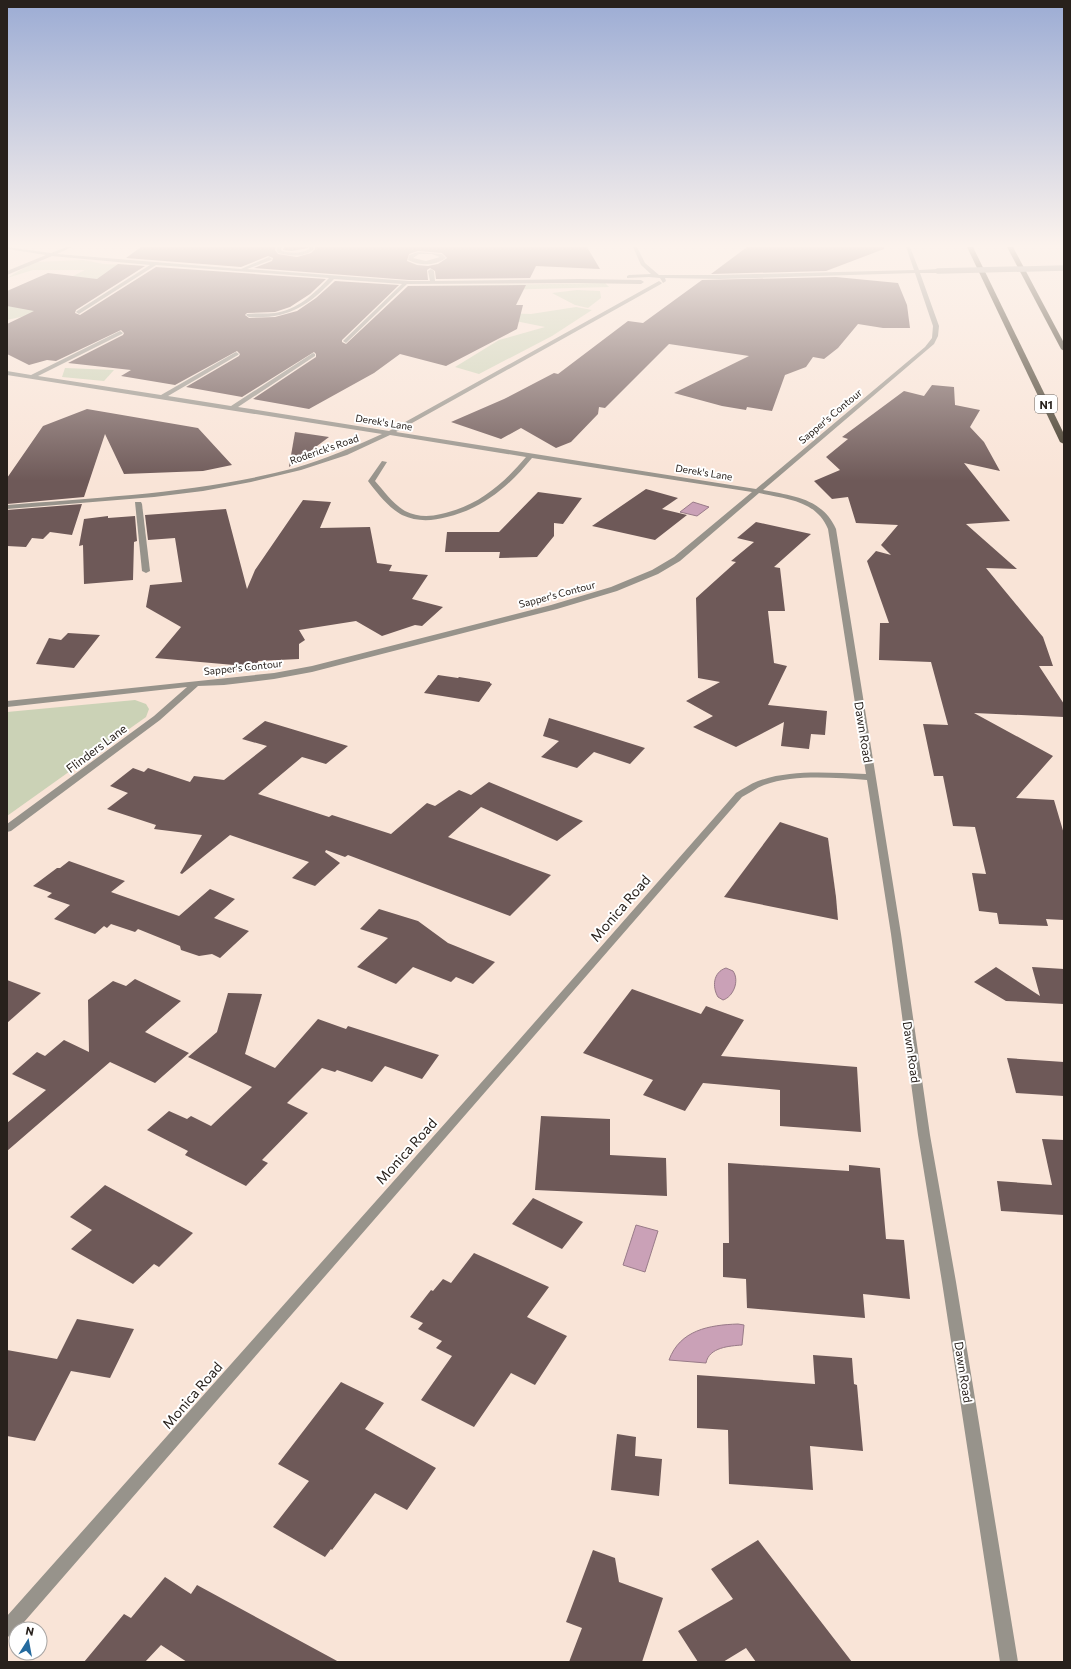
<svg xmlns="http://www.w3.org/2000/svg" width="1071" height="1669" font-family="Commissioner,sans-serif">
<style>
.green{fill:#cbd2b6}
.water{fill:#caa1b7;stroke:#997b88}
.building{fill:#6e5958;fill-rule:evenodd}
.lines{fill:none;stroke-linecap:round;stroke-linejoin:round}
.minor{fill:#97938b;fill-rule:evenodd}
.motorway{fill:#3e3626;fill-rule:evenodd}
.minor-bridge{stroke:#97938b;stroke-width:5.5}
.labels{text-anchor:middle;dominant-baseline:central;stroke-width:4;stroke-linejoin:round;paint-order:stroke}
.far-street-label{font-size:10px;fill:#28211c;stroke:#fff}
.shield{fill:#fff;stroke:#686460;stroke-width:1}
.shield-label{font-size:11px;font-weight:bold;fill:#28211c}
.street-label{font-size:12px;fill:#28211c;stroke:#fff}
.near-street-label{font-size:14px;fill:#28211c;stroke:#fff}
</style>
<rect width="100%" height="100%" fill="#f9e4d7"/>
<g class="green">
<polygon points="83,260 104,264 144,266 118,281 71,277 85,270 33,270 7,278 34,262"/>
<polygon points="605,283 609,287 459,291 502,313 531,314 576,307 592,310 552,336 479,374 455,367 499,340 545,327 491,316 428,286"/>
<polygon points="577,290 600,291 601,298 588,308 575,305 552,293"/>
<polygon points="7,304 35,308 34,314 7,320"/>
<polygon points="65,368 114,370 104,381 62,377"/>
<polygon points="135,700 146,704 149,709 146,717 7,816 7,712"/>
</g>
<g class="water">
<polygon points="693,502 709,507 697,516 680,512"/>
<path d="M726 968 733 971C740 981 733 997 723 1000L718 997C712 987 713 972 726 968Z"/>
<polygon points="636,1225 658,1231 645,1272 623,1265"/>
<path d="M738 1324 744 1325 742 1345C730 1346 709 1347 706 1363L669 1360C680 1330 709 1325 738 1324Z"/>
</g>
<g class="building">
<path d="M141 247H276L275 250 278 254 297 257 311 253 315 249V247H587L600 269 536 266 530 278 436 279 435 271 430 268 427 270 428 280H409L254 268 272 261 273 258 268 256 241 267 126 258ZM418 251 442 253 447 258 438 264 428 266 417 265 407 261 409 254Z"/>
<polygon points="284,247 308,247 308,248 292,251 283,250"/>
<polygon points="747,247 884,247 884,249 826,271 711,274"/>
<polygon points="118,264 145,266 76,310 75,313 80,315 156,267 326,279 310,294 290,307 275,312 247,313 245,315 249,318 275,317 297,311 316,298 335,281 399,285 342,340 342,342 346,344 408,286 526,285 516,305 523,305 517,329 446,366 400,354 374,373 309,409 253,399 316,357 316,354 314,352 242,397 186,387 239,356 240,354 237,351 175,385 121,376 131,370 68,363 123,335 124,333 121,330 56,361 47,360 29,365 7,354 7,324 34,311 7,306 7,291 48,273 97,279"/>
<polygon points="836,277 898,283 907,305 910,328 883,328 858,324 838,348 824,359 813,357 806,367 785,375 772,411 747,407 746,410 722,406 674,393 749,356 669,344 605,408 599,407 598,414 571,442 556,448 521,428 501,439 451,422 504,399 554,373 558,374 628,321 643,323 702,280"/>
<polygon points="932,385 954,387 955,405 980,410 970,427 984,442 1000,471 964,463 1010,521 966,524 1017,569 986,568 1043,637 1053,666 1039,666 1064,704 1064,717 974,713 1053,756 1016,798 1054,800 1064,834 1064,920 1046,919 1048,926 999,924 997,913 979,911 972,873 986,874 975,827 953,826 943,776 934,776 923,724 948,725 931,662 879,660 880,623 889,623 867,561 876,551 891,555 881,545 898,525 856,523 848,497 832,499 814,481 840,470 826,457 848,439 842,437 904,391 924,396"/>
<polygon points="87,409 198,428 232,465 203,471 124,474 105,434 84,497 7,504 7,478 43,426"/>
<polygon points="295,432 329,437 289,467"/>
<polygon points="646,489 678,498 662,509 687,515 655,540 592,526"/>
<polygon points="538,492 582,498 563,524 554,523 554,536 537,557 499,558 500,552 445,552 447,532 499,532"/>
<polygon points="303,500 331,502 320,528 370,527 377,563 392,565 389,571 428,575 412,599 443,607 422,626 415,625 382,636 356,621 299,630 305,640 299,644 299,659 258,661 259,668 233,670 234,665 155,658 181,627 146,607 150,585 182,582 175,538 148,540 145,515 226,509 247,589 255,570"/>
<polygon points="82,504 72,535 50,532 43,539 32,538 26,547 7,546 7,510"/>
<polygon points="108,516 108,518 135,516 137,541 134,542 133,580 84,584 83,545 79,546 84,519"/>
<polygon points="756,522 811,534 774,567 780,568 785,611 768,611 774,663 787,666 768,705 827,711 825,735 811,734 809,749 781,746 784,722 736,747 693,727 713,716 686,701 720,682 698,678 696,598 736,562 731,561 754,542 737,538"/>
<polygon points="68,633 100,635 74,668 36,664 49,638 61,640"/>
<polygon points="438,675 458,678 459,677 490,682 490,683 492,684 479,702 424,693"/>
<polygon points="549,718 575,726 645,748 630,764 594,752 577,768 541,757 559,741 543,736"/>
<polygon points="265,721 348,746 326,764 302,757 258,794 329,817 332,815 391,834 427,803 435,806 459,790 471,795 489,782 583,821 557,841 481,807 448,837 551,875 510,916 348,855 345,857 326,850 325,852 340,863 315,886 292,878 309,862 230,835 182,874 180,873 202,835 154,829 156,825 107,809 128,793 110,786 133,768 144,772 148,768 190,782 194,776 224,780 267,746 242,739"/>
<polygon points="780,822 828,838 836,897 838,920 724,897"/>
<polygon points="69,861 125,881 111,892 179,916 210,889 235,899 214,918 249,931 220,958 212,954 199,956 181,950 180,946 138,929 135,932 111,924 107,928 104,926 95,934 54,919 70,905 47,897 52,893 33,886 57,868 60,868"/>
<polygon points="379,909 418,921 448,943 495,962 473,984 456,977 451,982 413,967 396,984 357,967 388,938 360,929"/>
<polygon points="996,967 1040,996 1032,967 1064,969 1064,1004 1006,1001 974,982"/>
<polygon points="135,979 181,1001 145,1032 189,1053 155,1083 110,1062 7,1151 7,1123 46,1090 12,1074 37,1052 45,1056 64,1040 89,1052 88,1000 113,981 126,986"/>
<polygon points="7,980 41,993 7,1023"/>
<polygon points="632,989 701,1014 706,1006 744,1020 721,1056 857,1067 861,1132 780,1126 780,1090 703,1083 685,1111 643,1095 653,1080 583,1053"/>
<polygon points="228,993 262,994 245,1054 275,1068 318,1019 346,1029 348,1026 439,1055 422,1079 385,1066 372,1082 337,1070 335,1072 322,1068 287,1103 308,1113 262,1160 268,1163 246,1186 185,1155 188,1151 147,1130 169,1111 187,1119 191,1116 211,1126 252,1087 188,1057 217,1032"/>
<polygon points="1007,1058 1064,1062 1064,1096 1016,1093"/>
<polygon points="541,1116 610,1119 610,1155 666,1158 667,1196 535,1190"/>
<polygon points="1042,1139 1064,1140 1064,1215 1001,1211 997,1181 1052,1185"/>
<polygon points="728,1163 849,1171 849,1165 880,1168 886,1239 904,1240 910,1299 863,1294 865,1318 747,1308 746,1279 723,1277 723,1243 729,1243"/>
<polygon points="105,1185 193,1233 159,1267 154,1264 133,1284 71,1249 92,1230 70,1217"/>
<polygon points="533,1198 583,1222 562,1249 512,1224"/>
<polygon points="474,1253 549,1287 527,1317 567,1336 535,1385 511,1373 474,1427 421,1400 452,1356 436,1348 442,1341 418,1329 423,1323 410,1317 431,1290 433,1291 443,1279 451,1283"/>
<polygon points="77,1319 134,1329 110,1378 71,1371 35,1441 7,1436 7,1350 57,1359"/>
<polygon points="813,1355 852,1358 854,1384 857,1385 863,1451 810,1446 813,1490 729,1484 728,1430 697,1428 697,1375 815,1384"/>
<polygon points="341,1382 384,1403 365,1429 436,1468 407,1510 375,1493 332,1550 331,1549 325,1557 273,1527 309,1481 278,1464"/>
<polygon points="617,1434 636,1437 635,1456 662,1459 659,1496 611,1490"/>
<polygon points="758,1540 852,1662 756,1662 746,1648 723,1662 698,1662 678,1631 733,1599 711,1569"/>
<polygon points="593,1550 615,1558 619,1582 663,1598 642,1662 569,1662 582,1628 566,1622"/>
<polygon points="165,1577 191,1594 197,1585 339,1662 187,1662 161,1645 145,1662 84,1662 124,1614 131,1618"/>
</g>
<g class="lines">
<g class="minor">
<path d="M7 247 51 253 66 247H72L57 254 241 269 269 257 272 259 271 260 247 269 409 281H430L428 271 431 269 434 271 435 281 579 279 641 280 644 282 641 284 579 283 407 284 346 343 343 341 344 340 402 284 334 279C307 307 288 319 249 317L246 315 247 314C256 313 266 314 275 313 297 310 314 294 329 278L156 265 79 314 76 312 77 311 150 265 52 256 7 275V271L46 255 7 249Z"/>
<path d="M278 247H283L281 249 282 251C291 253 301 254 309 249V247H313L314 249C305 258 290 256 278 253L276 249Z"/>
<path d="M633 247H637L645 263 659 275H720L914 270 906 247H910L919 270 938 269 941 271 938 273H920L939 326 938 336 934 344 763 490C793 496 822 498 836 529L901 934 930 1135 956 1282 1018 1662H1000L942 1282 918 1135 891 934 867 780C834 778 796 774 764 785 756 788 750 793 742 797L18 1629H16L13 1635 7 1637V1616L512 1048 736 793C743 789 750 784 758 781 792 769 830 773 866 774L828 529C816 500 786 499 759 493L680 561 658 574 617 591 557 609 312 672 274 679 224 685 198 686 160 720 11 831 7 832V824L154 716 187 687 7 707V701L274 673 312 666 551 605 611 587 652 570 674 557 752 492 532 458C509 486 484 508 447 517 432 521 417 522 402 515 389 508 377 493 368 481L382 461 387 462 375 481C384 491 393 504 405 511 417 517 429 517 441 514 478 506 503 484 526 457L390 435 347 455 301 470 251 482 203 491 154 497 7 509V505C103 497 201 493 295 468 325 459 354 447 382 434L7 375V371L31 375 120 331 123 333 122 334 38 376 161 395 236 352 239 354 238 355 168 396 231 406 313 353 315 354V356L238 407 389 431 659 281 662 283 661 284 396 432 756 489 925 347 932 338 933 326 915 273 720 279 665 278 666 281 663 283 660 278 649 277 627 278V276L629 275 651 274 641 265Z"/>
<path d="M418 252 442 254 446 258C435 266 420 266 408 260L409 255ZM419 254H432L440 257 426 261 413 258Z"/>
<polygon points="135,502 141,502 142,504 150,571 146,573 142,571"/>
</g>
<g class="motorway">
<polygon points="967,247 973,247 1064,434 1064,444 1060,442"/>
<polygon points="1007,247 1013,247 1064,343 1064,351 1061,349"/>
</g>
<polyline class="minor-bridge" points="938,271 1064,268"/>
</g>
<linearGradient id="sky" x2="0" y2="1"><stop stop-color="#9cacd4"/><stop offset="0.51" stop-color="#fcf3ed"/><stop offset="1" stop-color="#fcf3ed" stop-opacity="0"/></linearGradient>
<rect width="1071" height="481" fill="url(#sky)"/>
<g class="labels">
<g class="far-street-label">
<text transform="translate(830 416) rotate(-40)">Sapper's Contour</text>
<text transform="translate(384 422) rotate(9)">Derek's Lane</text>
<text transform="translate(324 449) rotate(-19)">Roderick's Road</text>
<text transform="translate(704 472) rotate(9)">Derek's Lane</text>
<text transform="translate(557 594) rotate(-15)">Sapper's Contour</text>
<text transform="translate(243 667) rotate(-6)">Sapper's Contour</text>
</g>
<rect class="shield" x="1035" y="395" width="22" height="18" rx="3"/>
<g class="shield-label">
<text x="1046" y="404">N1</text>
</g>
<g class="street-label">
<text transform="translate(864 732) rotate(81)">Dawn Road</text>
<text transform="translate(96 748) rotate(-37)">Flinders Lane</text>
<text transform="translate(912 1052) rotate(82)">Dawn Road</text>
<text transform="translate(964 1372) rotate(81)">Dawn Road</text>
</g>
<g class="near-street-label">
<text transform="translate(620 908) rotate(-49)">Monica Road</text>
<text transform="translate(406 1151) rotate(-48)">Monica Road</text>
<text transform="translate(192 1395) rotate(-49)">Monica Road</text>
</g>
</g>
<rect width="1071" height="1669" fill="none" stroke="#28211c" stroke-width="16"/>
<g transform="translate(28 1641) rotate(11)"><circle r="19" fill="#ffffff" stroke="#a9a6a4"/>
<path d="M0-3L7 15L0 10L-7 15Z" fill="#246a9e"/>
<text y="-6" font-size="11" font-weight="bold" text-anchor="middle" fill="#28211c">N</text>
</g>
</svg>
